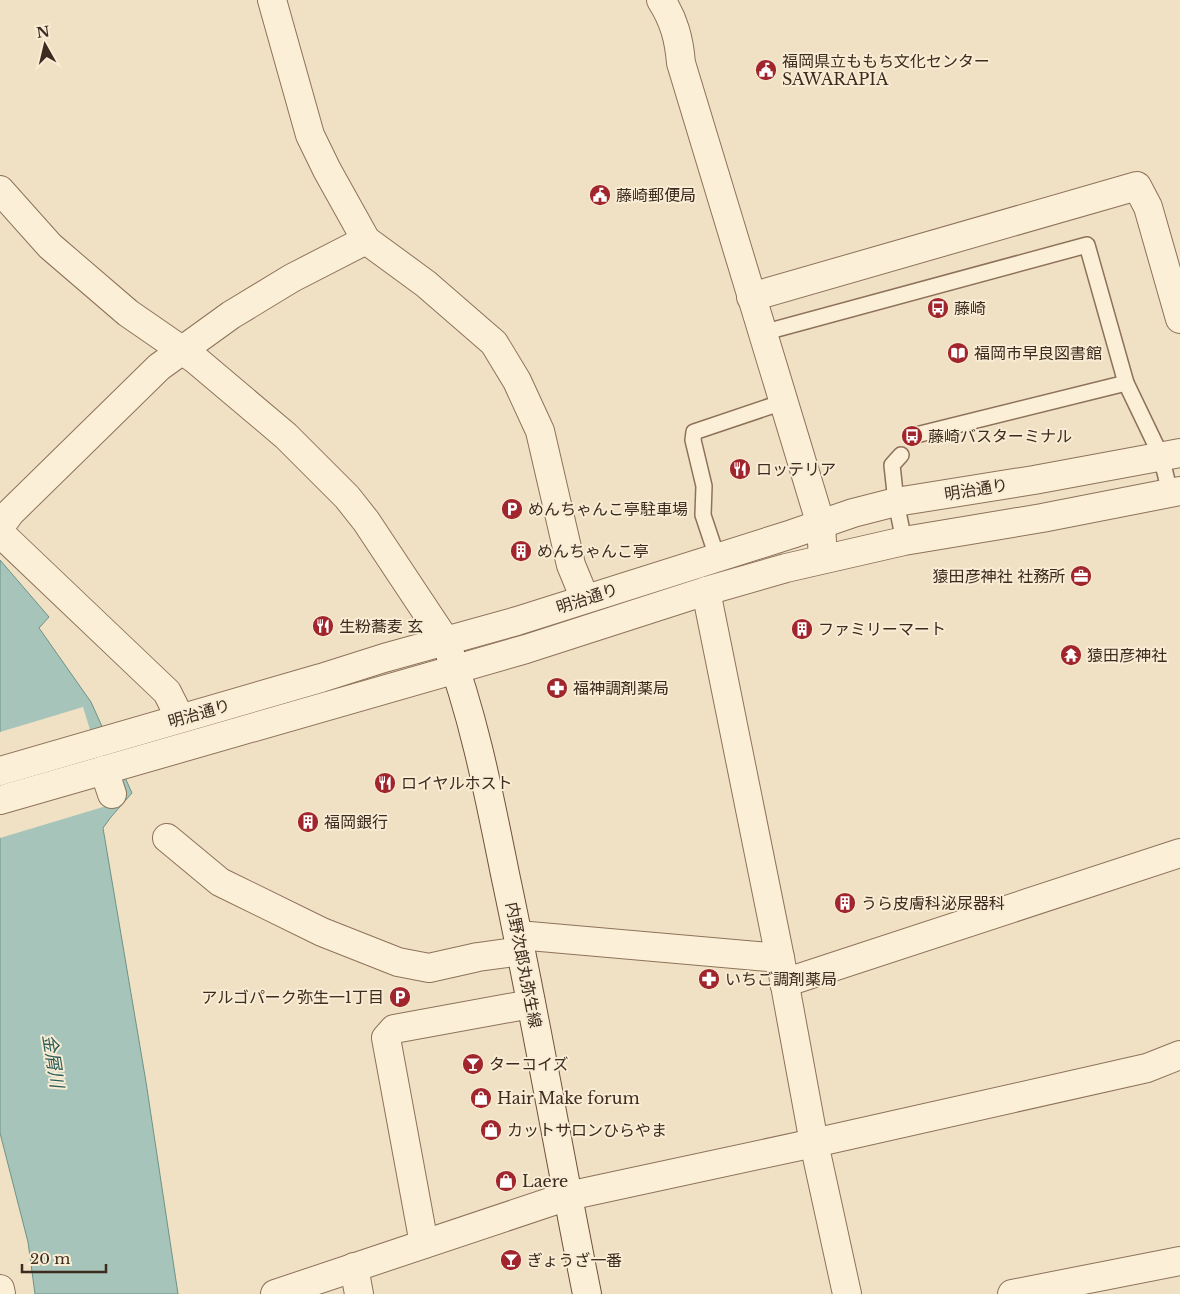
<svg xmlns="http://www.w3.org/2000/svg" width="1180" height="1294" font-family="'Libre Baskerville','Noto Sans JP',serif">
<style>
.water{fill:#a6c4ba;stroke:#6c9387}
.pier{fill:#f1e1c4}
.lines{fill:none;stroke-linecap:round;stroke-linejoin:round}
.service-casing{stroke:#8d7259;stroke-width:18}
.minor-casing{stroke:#8d7259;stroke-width:30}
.tertiary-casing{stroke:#8d7259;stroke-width:30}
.secondary-casing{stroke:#6f533c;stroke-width:30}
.service{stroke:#fbefd8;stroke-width:15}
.minor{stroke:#fbefd8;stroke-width:28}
.tertiary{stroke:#fbefd8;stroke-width:28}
.secondary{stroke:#fbefd8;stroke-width:28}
.labels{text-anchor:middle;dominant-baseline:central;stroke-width:4;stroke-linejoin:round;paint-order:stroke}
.poi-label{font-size:16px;fill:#3c2b1e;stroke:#f8ecd4;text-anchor:start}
.street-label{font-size:16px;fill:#3c2b1e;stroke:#f8ecd4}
.water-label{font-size:18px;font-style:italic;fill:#2c5d57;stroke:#f8ecd4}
</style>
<rect width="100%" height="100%" fill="#f1e1c4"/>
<polygon class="water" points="0,560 49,617 39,628 91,702 132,793 111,817 103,828 146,1082 178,1294 35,1294 28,1242 0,1133"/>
<polygon class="pier" points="83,707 113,804 0,838 0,732"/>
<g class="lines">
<g class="service-casing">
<g id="service">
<polyline points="762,333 1087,245 1126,383 1161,456 1170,493"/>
<polyline points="912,436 1126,383"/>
<polyline points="901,455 892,465 896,502 904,541"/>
<polyline points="717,557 703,515 704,486 693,440 694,432 783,402"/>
</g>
</g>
<g class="minor-casing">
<g id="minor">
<polyline points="272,0 310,135 327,170 366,240 426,284 494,343 517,381 540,431 571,565 585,599"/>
<path d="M661 0C674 20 679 39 681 63L821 525 823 559"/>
<polyline points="751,297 1137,186 1148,207 1180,319"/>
<polyline points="0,527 10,513 159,367 231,315 292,278 366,240"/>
<polyline points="0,533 167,692 180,718"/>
<polyline points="104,770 112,794"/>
<polyline points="167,838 220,882 322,932 398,962 429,968 478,957 521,951"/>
<polyline points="784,983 1180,853"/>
<polyline points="568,1196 814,1143 1147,1068 1180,1055"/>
<polyline points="424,1244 386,1038 394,1029 531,1004"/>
<polyline points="354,1267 359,1294"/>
<polyline points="1012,1294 1180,1261"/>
</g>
</g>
<g class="tertiary-casing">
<g id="tertiary">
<polyline points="0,190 50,246 128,313 196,360 286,436 347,497 366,521 445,640"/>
<polyline points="706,591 780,958 814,1143 847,1294"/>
<polyline points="0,771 321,678 384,658 517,621 792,534 853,513 896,502 1034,480 1180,453"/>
<polyline points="0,800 526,649 706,591 786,568 904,541 1042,518 1180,491"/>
<polyline points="518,935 780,958"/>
<polyline points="0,1289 1,1294"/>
<polyline points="275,1294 568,1196"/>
</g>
</g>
<g class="secondary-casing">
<path id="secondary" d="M445 640C474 716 489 795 505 874 535 1014 559 1154 587 1294"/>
</g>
<use href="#service" class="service"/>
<use href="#minor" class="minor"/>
<use href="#tertiary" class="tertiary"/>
<use href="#secondary" class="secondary"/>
</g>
<defs>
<g id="civic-disc" transform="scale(1.125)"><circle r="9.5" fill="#a0252c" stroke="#f8ecd4"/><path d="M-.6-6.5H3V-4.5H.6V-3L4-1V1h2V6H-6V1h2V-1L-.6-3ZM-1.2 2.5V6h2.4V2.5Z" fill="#fff"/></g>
<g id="bus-disc" transform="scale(1.125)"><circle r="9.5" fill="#a0252c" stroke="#f8ecd4"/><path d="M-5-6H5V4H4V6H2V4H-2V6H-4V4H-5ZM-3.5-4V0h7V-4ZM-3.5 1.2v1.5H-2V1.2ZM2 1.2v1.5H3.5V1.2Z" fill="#fff"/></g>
<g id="library-disc" transform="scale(1.125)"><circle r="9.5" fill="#a0252c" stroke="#f8ecd4"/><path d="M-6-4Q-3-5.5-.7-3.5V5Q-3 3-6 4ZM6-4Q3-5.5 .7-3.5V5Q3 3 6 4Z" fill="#fff"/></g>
<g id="restaurant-disc" transform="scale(1.125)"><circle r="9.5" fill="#a0252c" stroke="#f8ecd4"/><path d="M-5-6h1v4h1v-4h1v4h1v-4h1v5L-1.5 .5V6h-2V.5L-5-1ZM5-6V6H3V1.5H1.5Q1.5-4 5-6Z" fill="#fff"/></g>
<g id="parking-disc" transform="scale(1.125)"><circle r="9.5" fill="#a0252c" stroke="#f8ecd4"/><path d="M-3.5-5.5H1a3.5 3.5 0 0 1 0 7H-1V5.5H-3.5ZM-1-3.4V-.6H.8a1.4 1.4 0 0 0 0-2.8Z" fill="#fff"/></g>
<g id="building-disc" transform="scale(1.125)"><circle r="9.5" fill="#a0252c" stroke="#f8ecd4"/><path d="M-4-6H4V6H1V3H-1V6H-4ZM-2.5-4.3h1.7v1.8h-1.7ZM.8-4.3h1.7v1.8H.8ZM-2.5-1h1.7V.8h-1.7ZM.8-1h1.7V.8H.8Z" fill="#fff"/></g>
<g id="office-disc" transform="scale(1.125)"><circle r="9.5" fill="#a0252c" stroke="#f8ecd4"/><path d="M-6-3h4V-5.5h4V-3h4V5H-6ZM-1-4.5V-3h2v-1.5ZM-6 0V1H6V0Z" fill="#fff"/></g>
<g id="temple-disc" transform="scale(1.125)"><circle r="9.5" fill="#a0252c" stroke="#f8ecd4"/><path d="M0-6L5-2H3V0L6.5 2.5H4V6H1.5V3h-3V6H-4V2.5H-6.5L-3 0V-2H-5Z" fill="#fff"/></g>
<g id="pharmacy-disc" transform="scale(1.125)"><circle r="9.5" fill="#a0252c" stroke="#f8ecd4"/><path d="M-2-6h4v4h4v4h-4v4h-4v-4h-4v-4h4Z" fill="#fff"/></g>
<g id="bar-disc" transform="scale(1.125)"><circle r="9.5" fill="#a0252c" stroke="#f8ecd4"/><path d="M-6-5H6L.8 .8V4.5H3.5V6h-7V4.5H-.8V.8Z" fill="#fff"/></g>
<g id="shop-disc" transform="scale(1.125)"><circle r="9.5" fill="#a0252c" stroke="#f8ecd4"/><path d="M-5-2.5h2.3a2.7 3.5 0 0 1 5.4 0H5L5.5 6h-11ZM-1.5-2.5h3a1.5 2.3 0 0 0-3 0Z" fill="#fff"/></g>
</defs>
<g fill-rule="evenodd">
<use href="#civic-disc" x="766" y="70"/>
<use href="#civic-disc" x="600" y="195"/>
<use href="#bus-disc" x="938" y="308"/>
<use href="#library-disc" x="958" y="353"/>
<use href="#bus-disc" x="912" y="436"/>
<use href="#restaurant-disc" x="740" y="469"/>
<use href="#parking-disc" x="512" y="509"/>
<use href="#building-disc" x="521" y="551"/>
<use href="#office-disc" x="1081" y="576"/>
<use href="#restaurant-disc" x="323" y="626"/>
<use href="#building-disc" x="802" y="629"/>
<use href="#temple-disc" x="1071" y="655"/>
<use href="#pharmacy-disc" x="557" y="688"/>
<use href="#restaurant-disc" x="385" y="783"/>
<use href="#building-disc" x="308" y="822"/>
<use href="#building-disc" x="845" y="903"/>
<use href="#pharmacy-disc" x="709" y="979"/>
<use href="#parking-disc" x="400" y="997"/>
<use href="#bar-disc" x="473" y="1064"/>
<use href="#shop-disc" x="481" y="1098"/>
<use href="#shop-disc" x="491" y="1130"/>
<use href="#shop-disc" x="506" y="1181"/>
<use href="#bar-disc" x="511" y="1260"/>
</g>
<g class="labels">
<g class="poi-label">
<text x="782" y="61">福岡県立ももち文化センター<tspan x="782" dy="18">SAWARAPIA</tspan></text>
<text x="616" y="195">藤崎郵便局</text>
<text x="954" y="308">藤崎</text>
<text x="974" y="353">福岡市早良図書館</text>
<text x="928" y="436">藤崎バスターミナル</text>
<text x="756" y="469">ロッテリア</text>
<text x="528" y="509">めんちゃんこ亭駐車場</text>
<text x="537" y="551">めんちゃんこ亭</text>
<text x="1065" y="576" text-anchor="end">猿田彦神社 社務所</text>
<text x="339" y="626">生粉蕎麦 玄</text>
<text x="818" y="629">ファミリーマート</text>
<text x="1087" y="655">猿田彦神社</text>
<text x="573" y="688">福神調剤薬局</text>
<text x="401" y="783">ロイヤルホスト</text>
<text x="324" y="822">福岡銀行</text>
<text x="861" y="903">うら皮膚科泌尿器科</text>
<text x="725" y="979">いちご調剤薬局</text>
<text x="384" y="997" text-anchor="end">アルゴパーク弥生一1丁目</text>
<text x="489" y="1064">ターコイズ</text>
<text x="497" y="1098">Hair Make forum</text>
<text x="507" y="1130">カットサロンひらやま</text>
<text x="522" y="1181">Laere</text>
<text x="527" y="1260">ぎょうざ一番</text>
</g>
<g class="street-label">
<text transform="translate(976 489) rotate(-9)">明治通り</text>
<text transform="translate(587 598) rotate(-18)">明治通り</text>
<text transform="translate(199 713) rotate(-16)">明治通り</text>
<text transform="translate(524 965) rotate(79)">内野次郎丸弥生線</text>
</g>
<g class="water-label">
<text transform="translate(53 1061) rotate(81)">金屑川</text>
</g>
</g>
<g transform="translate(45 45) rotate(352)" stroke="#f8ecd4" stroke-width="4" paint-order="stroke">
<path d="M0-4L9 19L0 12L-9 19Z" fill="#3c2b1e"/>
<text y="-8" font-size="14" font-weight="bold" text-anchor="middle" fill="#3c2b1e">N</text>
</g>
<path d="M22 1264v8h84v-8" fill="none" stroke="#3c2b1e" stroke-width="2.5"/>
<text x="30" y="1264" font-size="15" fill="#3c2b1e" stroke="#f8ecd4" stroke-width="4" paint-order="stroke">20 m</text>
</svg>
